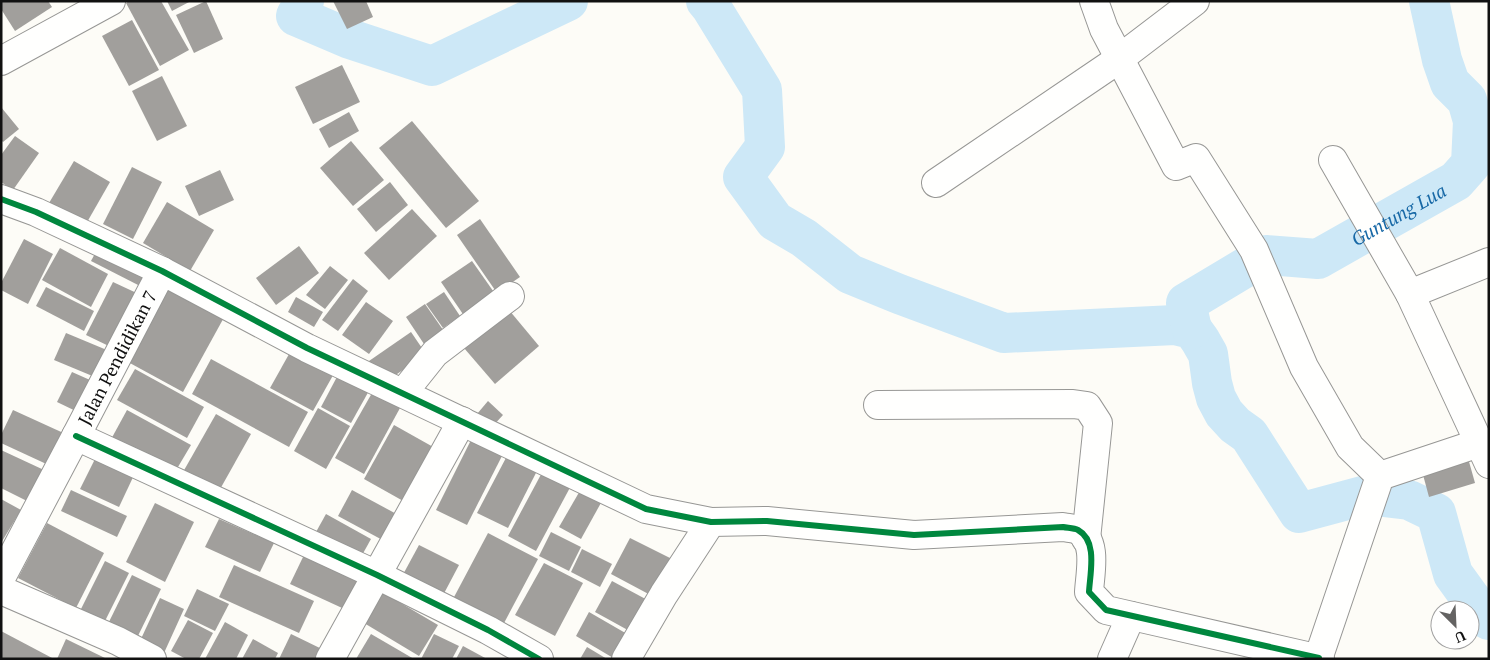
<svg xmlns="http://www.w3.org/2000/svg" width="1490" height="660" font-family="'PT Serif',serif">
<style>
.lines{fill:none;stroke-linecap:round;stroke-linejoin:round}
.river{stroke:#cde8f7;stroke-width:40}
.building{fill:#a19f9c}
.minor-casing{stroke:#979795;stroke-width:30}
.minor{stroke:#fffffe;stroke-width:28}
.cycleway-casing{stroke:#fff;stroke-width:9}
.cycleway{stroke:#00873e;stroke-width:6}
.labels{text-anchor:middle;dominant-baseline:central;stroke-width:5;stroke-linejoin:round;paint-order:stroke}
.street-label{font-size:18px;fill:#111;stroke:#fff}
.water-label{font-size:19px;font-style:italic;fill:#1768a6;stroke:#fff}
</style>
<rect width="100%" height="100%" fill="#fdfcf7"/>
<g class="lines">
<g class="river">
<polyline points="304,1 296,16 350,39 432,66 568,1"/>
<polyline points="706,1 711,7 762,90 765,147 743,177 775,221 804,238 850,274 899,294 1004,333 1175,325 1192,329 1200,340 1208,354 1212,383 1216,398 1224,413 1235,425 1249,435 1299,513 1366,495 1409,500 1436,513 1453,574 1484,617 1489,620"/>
<path id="s1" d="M1192 329 1186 303 1266 255 1318 259 1456 181 1471 164 1473 121 1467 100 1450 83 1442 60 1429 1"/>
</g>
</g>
<g class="building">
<polygon points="1,1 48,1 52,7 15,31 1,9"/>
<polygon points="129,1 161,1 189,50 160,66 126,3"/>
<polygon points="167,1 191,1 172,11"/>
<polygon points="206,1 223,39 194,53 176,15"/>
<polygon points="333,1 366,1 373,17 347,29"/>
<polygon points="132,20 159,70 129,86 102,36"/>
<polygon points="342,65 360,102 313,124 295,87"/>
<polygon points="162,76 187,126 157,141 132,91"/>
<polygon points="1,107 19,129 3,142 1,140"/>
<polygon points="349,112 359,131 329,148 319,129"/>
<polygon points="412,121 479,201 446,228 379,148"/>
<polygon points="15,136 39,153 13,190 1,182 1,155"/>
<polygon points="351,141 384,180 353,206 320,168"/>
<polygon points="74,161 110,182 86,224 49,203"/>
<polygon points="132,167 162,182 133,239 103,224"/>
<polygon points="220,170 234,200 199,216 185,186"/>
<polygon points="390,182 408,205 376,232 357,209"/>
<polygon points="167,202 214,230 190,271 143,243"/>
<polygon points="412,209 437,236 389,280 364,253"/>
<polygon points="480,219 520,277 497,293 457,235"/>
<polygon points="24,239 53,254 28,304 1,290 1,283"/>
<polygon points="99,246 150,272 142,287 91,261"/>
<polygon points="299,246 319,273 276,305 256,278"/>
<polygon points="60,248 108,274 91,307 42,280"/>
<polygon points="472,261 498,298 467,320 441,282"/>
<polygon points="330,266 348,280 325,309 306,295"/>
<polygon points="353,279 368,291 338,331 322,320"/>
<polygon points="113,282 143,296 117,350 86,335"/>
<polygon points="172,282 227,312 183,392 128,362"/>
<polygon points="46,287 94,311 84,331 36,306"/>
<polygon points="444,292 460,316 443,328 426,304"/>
<polygon points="296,297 323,312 314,327 288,312"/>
<polygon points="366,302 393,321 369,354 342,335"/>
<polygon points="425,304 448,337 428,350 406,317"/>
<polygon points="509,310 539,346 495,384 464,348"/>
<polygon points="411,332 426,354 384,383 369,361"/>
<polygon points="66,333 114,353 102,380 54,360"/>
<polygon points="293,347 336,370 313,411 270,388"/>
<polygon points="211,359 308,412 289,447 192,394"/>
<polygon points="135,369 204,407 187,438 117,400"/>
<polygon points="72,372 99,384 84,415 57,402"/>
<polygon points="339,373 370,389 351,423 321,407"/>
<polygon points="372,393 400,408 364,474 335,458"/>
<polygon points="488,401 503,415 492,427 477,414"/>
<polygon points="318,408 350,426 326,469 294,451"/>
<polygon points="13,410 70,436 55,468 1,443 1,435"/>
<polygon points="127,410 191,445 172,477 109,443"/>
<polygon points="216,414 251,434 219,491 183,472"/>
<polygon points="394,425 435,448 405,502 364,479"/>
<polygon points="473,436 504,452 467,525 436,510"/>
<polygon points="1,450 44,470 29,502 1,488"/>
<polygon points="508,454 538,469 508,528 477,513"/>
<polygon points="97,455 135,473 119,507 80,489"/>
<polygon points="1468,458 1475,483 1429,497 1422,471"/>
<polygon points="545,467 573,482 536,551 508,536"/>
<polygon points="581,489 602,501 581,539 559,527"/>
<polygon points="71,490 127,516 117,537 61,511"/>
<polygon points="352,490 402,517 388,543 338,516"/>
<polygon points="1,499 21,510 1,543"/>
<polygon points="155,503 194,522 165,582 126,562"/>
<polygon points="326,514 371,539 361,557 316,532"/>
<polygon points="219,519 274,543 260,572 205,547"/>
<polygon points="47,523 104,553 76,608 18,578"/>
<polygon points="551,532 581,547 569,571 539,556"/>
<polygon points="488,533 538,559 503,625 453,599"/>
<polygon points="630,538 676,561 656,598 611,574"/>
<polygon points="419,545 459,565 440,601 400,580"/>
<polygon points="582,549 612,564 600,587 571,572"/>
<polygon points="304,555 366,585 353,613 290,584"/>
<polygon points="105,561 129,573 102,627 78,615"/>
<polygon points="544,563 583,583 555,636 515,615"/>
<polygon points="234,565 314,601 299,633 219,597"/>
<polygon points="132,575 161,589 134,644 105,630"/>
<polygon points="612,581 653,603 635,634 595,612"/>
<polygon points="197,589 229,604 215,631 184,616"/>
<polygon points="382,592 438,625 419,656 364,623"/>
<polygon points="160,598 184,609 164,653 140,641"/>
<polygon points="589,612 634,638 615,659 576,636"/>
<polygon points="188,620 213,633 199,659 186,659 171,651"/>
<polygon points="225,622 248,635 236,659 205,659"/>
<polygon points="1,631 54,659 1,659"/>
<polygon points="291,634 326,651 323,659 279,659"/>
<polygon points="371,634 414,659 356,659"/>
<polygon points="434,634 459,646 452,659 421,659"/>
<polygon points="66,639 107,659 57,659"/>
<polygon points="253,639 278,653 275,659 242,659"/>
<polygon points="463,646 487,659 456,659"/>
<polygon points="587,647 607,659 580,659"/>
</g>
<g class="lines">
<g class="minor-casing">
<g id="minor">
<polyline points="1094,1 1104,29 1176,166 1196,158 1254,250 1304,367 1350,447 1380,476"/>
<polyline points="1,61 111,1"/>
<polyline points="1333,160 1410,294"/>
<polyline points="936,183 1119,59 1195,1"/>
<path d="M1 199 36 212 162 271 307 348 646 509 711 522 767 521 914 535 1063 527C1067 528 1074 528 1078 530 1098 541 1090 573 1089 592L1106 610 1320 659"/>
<polyline points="1489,262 1410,294 1489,464"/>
<polyline points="403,393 435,353 510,296"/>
<polyline points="878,405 1073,404 1087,406 1098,423 1086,539"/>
<polyline points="76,436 377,575 488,630 539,659"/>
<path id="s2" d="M1 578 76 436 162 271"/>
<polyline points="1,590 118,641 152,659"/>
<polyline points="330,659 462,421"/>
<polyline points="626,659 664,594 711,522"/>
<polyline points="1112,659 1131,616"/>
<polyline points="1318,659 1380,476 1479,443"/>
</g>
</g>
<use href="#minor" class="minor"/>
<g class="cycleway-casing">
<g id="cycleway">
<path d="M1 199 36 212 162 271 307 348 646 509 711 522 767 521 914 535 1063 527C1067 528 1074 528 1078 530 1098 541 1090 573 1089 592L1106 610 1319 658"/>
<polyline points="76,436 377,575 488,630 539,659"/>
</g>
</g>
<use href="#cycleway" class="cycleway"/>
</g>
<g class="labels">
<g class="street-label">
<text stroke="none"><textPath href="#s2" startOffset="249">Jalan Pendidikan 7</textPath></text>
</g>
<g class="water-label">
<text stroke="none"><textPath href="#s1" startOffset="264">Guntung Lua</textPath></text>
</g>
</g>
<rect width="1490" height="660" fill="none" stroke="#111111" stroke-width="5"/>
<g transform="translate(1455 625) rotate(156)"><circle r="24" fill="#ffffff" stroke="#a0a0a0"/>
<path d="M0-4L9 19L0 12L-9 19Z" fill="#646362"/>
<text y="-8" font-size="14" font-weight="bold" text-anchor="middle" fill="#111111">U</text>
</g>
</svg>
